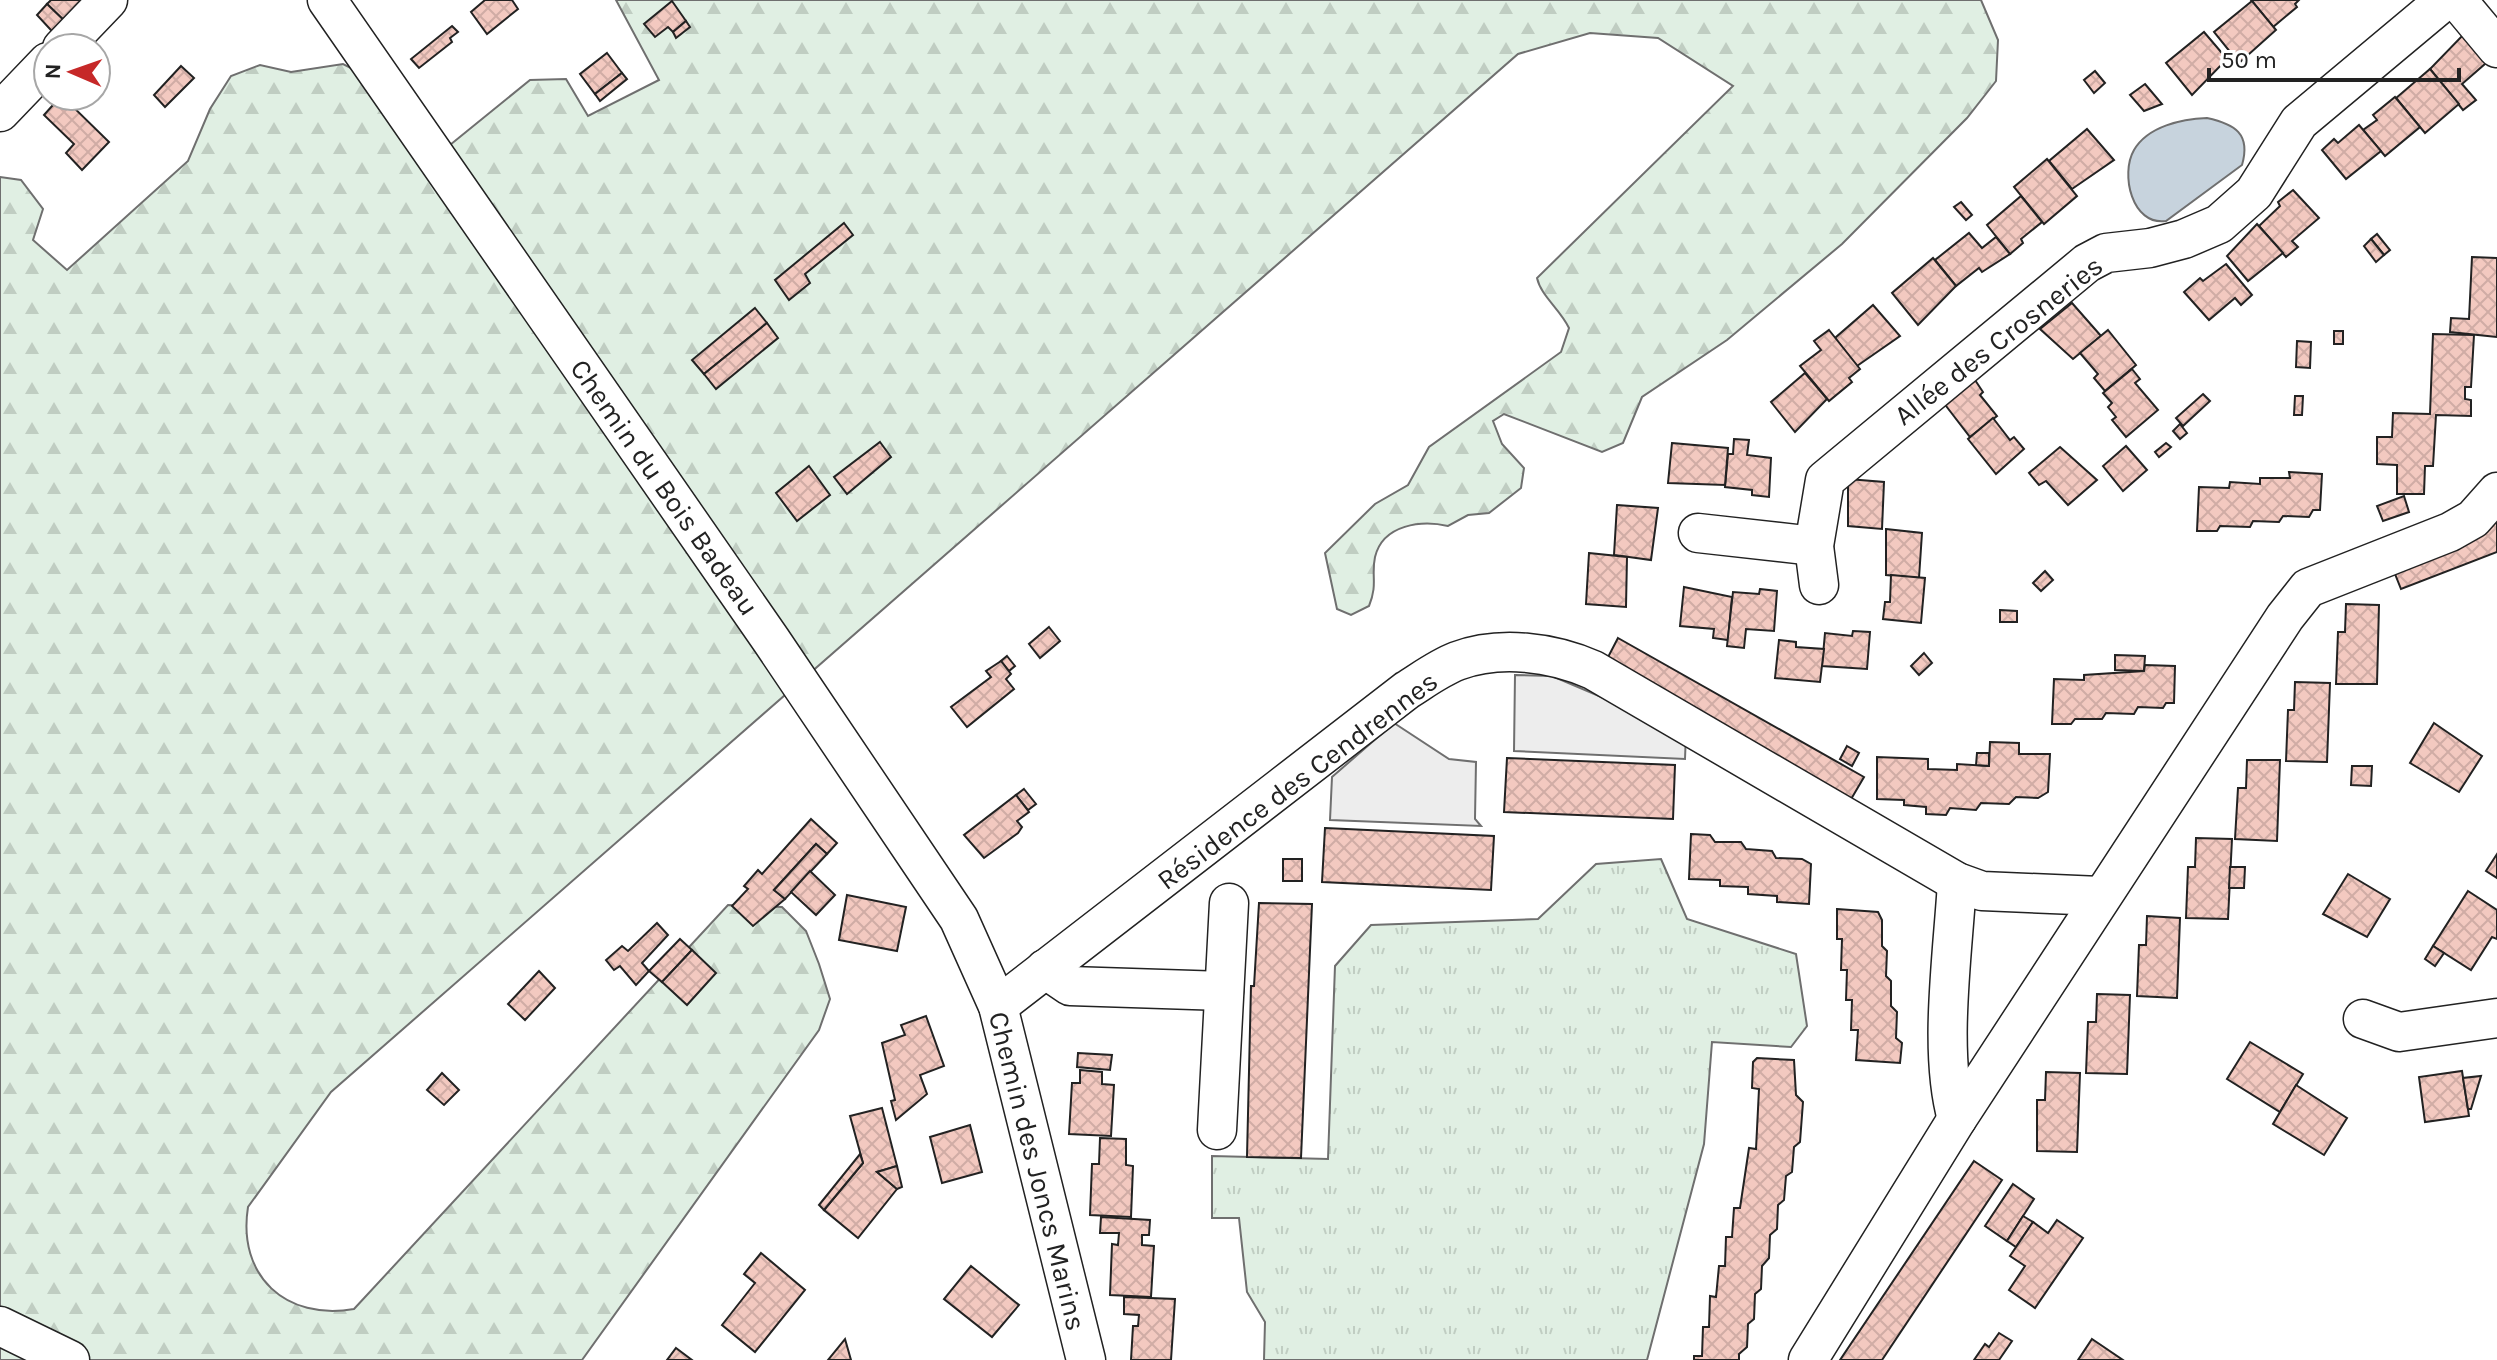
<svg xmlns="http://www.w3.org/2000/svg" width="2497" height="1360" font-family="Karla,sans-serif">
  <style>
    .grass { fill: url(#grass-tufts); stroke: #6f6f6f; stroke-width: 2 }
    .forest { fill: url(#forest-firs); stroke: #6f6f6f; stroke-width: 2 }
    .parking { fill: #ededed; stroke: #6f6f6f; stroke-width: 2 }
    .water { fill: #c7d3dd; stroke: #6f6f6f; stroke-width: 2 }
    .building { fill: url(#building-cross-hatch); stroke: #222; stroke-width: 2 }
    .lines { fill: none; stroke-linecap: round; stroke-linejoin: round }
    .minor-casing { stroke: #222; stroke-width: 41 }
    .minor { stroke: #fff; stroke-width: 38 }
    .labels { text-anchor: middle; stroke-width: 6; stroke-linejoin: round; paint-order: stroke }
    .street-label { font-size: 28px; fill: #222; stroke: #fff }
  </style>
  <defs>
    <pattern id="grass-tufts" width="24" height="20" patternUnits="userSpaceOnUse" patternTransform="scale(2)"><rect width="24" height="20" fill="#e0efe3"/><path d="M3 7l-1-3M5 7V3M7 7l1-3M15 17l-1-3M17 17v-4M19 17l1-3" fill="none" stroke="#c0cdc2"/></pattern>
    <pattern id="forest-firs" width="22" height="20" patternUnits="userSpaceOnUse" patternTransform="scale(2)"><rect width="22" height="20" fill="#e0efe3"/><path d="M5 1l3.5 6h-7zM16 11l3.5 6h-7z" fill="#c0cdc2"/></pattern>
    <pattern id="building-cross-hatch" width="8" height="8" patternUnits="userSpaceOnUse" patternTransform="scale(2)"><rect width="8" height="8" fill="#f3c9c0"/><path d="M0 0l8 8M0 8l8-8" fill="none" stroke="#d0aca5"/></pattern>
  </defs>
  <rect width="100%" height="100%" fill="#fff"/>
  <polygon class="grass" points="1661,859 1687,919 1796,954 1807,1026 1791,1047 1712,1042 1704,1144 1647,1360 1264,1360 1265,1322 1247,1292 1239,1218 1212,1218 1212,1156 1328,1159 1335,966 1371,925 1538,919 1596,864"/>
  <path class="forest" d="M616,0H1981L1998,40L1996,81L1967,118L1842,244L1727,340L1642,397L1623,443L1602,452L1504,414L1493,421L1502,444L1524,468L1521,488L1489,513L1468,515L1448,526C1422,520 1383,524 1375,557C1371,576 1378,584 1369,606L1351,615L1337,609L1325,553L1375,504L1408,485L1429,447L1561,352L1569,328C1560,309 1541,296 1537,278L1733,86L1658,38L1590,33L1518,54L331,1092L248,1207C237,1276 286,1321 354,1309L728,905L782,907L806,931L819,964L830,999L819,1030L582,1360H0V177L21,180L43,209L33,240L67,270L188,161L210,109L231,76L260,65L291,72L343,64L387,86L429,162L530,80L566,79L588,116L659,80Z"/>
  <g class="parking">
    <polygon points="1515,675 1552,676 1686,733 1685,759 1514,751"/>
    <polygon points="1394,723 1449,759 1476,762 1475,819 1481,826 1330,820 1332,777"/>
  </g>
  <path class="water" d="M2207,118C2235,124 2251,134 2242,165L2166,221C2132,226 2120,174 2134,150C2148,126 2182,119 2207,118Z"/>
  <g class="building">
    <polygon points="51,0 103,0 74,30 47,4"/>
    <polygon points="485,0 512,0 518,9 487,34 471,12"/>
    <polygon points="2251,0 2299,0 2295,4 2297,7 2273,27"/>
    <polygon points="672,1 686,21 673,32 668,27 655,37 644,24"/>
    <polygon points="2252,1 2276,30 2239,63 2214,32"/>
    <polygon points="47,4 74,30 62,42 37,15"/>
    <polygon points="686,21 690,27 676,38 673,32"/>
    <polygon points="452,26 458,32 450,38 452,42 419,68 411,59"/>
    <polygon points="2204,32 2227,59 2192,95 2166,63"/>
    <polygon points="2464,34 2486,63 2462,84 2476,100 2463,110 2430,69"/>
    <polygon points="607,53 622,73 595,94 580,74"/>
    <polygon points="181,66 194,78 165,107 154,95"/>
    <polygon points="2430,69 2459,104 2425,133 2396,98"/>
    <polygon points="2095,71 2105,83 2094,93 2084,80"/>
    <polygon points="622,73 627,79 600,101 595,94"/>
    <polygon points="2145,84 2162,104 2144,111 2130,95"/>
    <polygon points="61,96 69,96 66,100 109,142 82,170 66,153 74,144 44,115"/>
    <polygon points="2395,97 2420,127 2385,156 2363,130 2377,120 2373,115"/>
    <polygon points="2359,125 2381,151 2346,179 2322,150 2334,139 2338,143"/>
    <polygon points="2087,129 2114,160 2072,189 2049,161"/>
    <polygon points="2047,159 2077,196 2044,224 2014,187"/>
    <polygon points="2293,190 2319,218 2292,241 2298,247 2286,257 2259,226 2280,206 2278,202"/>
    <polygon points="2021,196 2042,222 2021,239 2023,243 2010,254 1987,225"/>
    <polygon points="1961,202 1972,215 1966,220 1954,207"/>
    <polygon points="844,223 853,235 805,274 810,283 789,300 775,280"/>
    <polygon points="2257,224 2283,253 2248,281 2227,256"/>
    <polygon points="1969,233 1982,248 1996,237 2010,254 1982,272 1979,268 1956,286 1935,260"/>
    <polygon points="2377,234 2390,250 2384,255 2371,239"/>
    <polygon points="2371,239 2384,255 2376,262 2364,246"/>
    <polygon points="2472,257 2497,258 2497,337 2450,332 2451,318 2469,319"/>
    <polygon points="1933,258 1956,286 1918,325 1892,293"/>
    <polygon points="2226,264 2252,295 2241,305 2235,298 2209,320 2184,292 2200,278 2203,281"/>
    <polygon points="2072,303 2101,336 2073,359 2040,329"/>
    <polygon points="1873,305 1900,336 1857,366 1835,338"/>
    <polygon points="755,308 767,323 704,374 692,360"/>
    <polygon points="767,323 778,338 716,389 704,374"/>
    <polygon points="1829,330 1860,369 1849,378 1852,382 1829,401 1800,366 1821,350 1814,341"/>
    <polygon points="2108,330 2136,365 2105,391 2094,378 2098,374 2080,353"/>
    <rect x="2334" y="331" width="9" height="13"/>
    <polygon points="2433,334 2474,335 2471,387 2465,387 2465,399 2471,400 2471,416 2436,415 2433,466 2425,466 2424,494 2397,494 2397,465 2377,464 2377,437 2392,437 2393,413 2430,414"/>
    <polygon points="2297,341 2311,342 2310,368 2296,367"/>
    <polygon points="2132,369 2140,379 2135,383 2158,410 2126,437 2112,420 2116,417 2108,407 2112,403 2103,393"/>
    <polygon points="1805,373 1827,399 1795,432 1771,402"/>
    <polygon points="1973,377 1983,392 1980,395 1997,416 1970,437 1943,402"/>
    <polygon points="2203,394 2210,401 2183,426 2176,418"/>
    <polygon points="2295,396 2303,396 2302,415 2294,415"/>
    <polygon points="1993,418 2010,440 2014,437 2024,449 1996,474 1968,439"/>
    <polygon points="2180,424 2187,433 2180,439 2173,431"/>
    <polygon points="1734,439 1749,440 1747,455 1771,458 1769,497 1752,495 1752,490 1725,487 1728,454 1733,454"/>
    <polygon points="880,442 891,457 847,494 834,477"/>
    <polygon points="1672,443 1728,448 1725,485 1668,483"/>
    <polygon points="2166,443 2171,447 2159,457 2155,452"/>
    <polygon points="2126,446 2147,470 2123,491 2103,466"/>
    <polygon points="2060,447 2097,480 2068,505 2046,481 2039,485 2029,473"/>
    <polygon points="809,466 830,495 797,521 776,493"/>
    <polygon points="2289,472 2322,474 2320,510 2313,510 2309,517 2283,516 2279,522 2253,521 2250,527 2220,526 2217,531 2197,531 2199,487 2229,488 2230,482 2260,484 2260,478 2290,478"/>
    <polygon points="1848,479 1884,482 1882,529 1848,526"/>
    <polygon points="2404,496 2409,512 2383,521 2377,506"/>
    <polygon points="1617,505 1658,508 1651,560 1614,555"/>
    <polygon points="2497,508 2497,552 2401,589 2391,564"/>
    <polygon points="1886,529 1922,533 1919,578 1886,575"/>
    <polygon points="1589,553 1627,557 1626,607 1586,604"/>
    <polygon points="2045,571 2053,580 2041,591 2033,583"/>
    <polygon points="1891,575 1925,578 1921,623 1883,619 1885,602 1890,602"/>
    <polygon points="1684,587 1732,597 1728,640 1713,638 1714,629 1680,626"/>
    <polygon points="1760,589 1777,591 1774,631 1746,629 1744,648 1727,646 1733,592 1759,594"/>
    <polygon points="2346,604 2379,605 2377,684 2336,684 2338,632 2345,632"/>
    <polygon points="2000,610 2017,611 2017,622 2000,622"/>
    <polygon points="1049,627 1060,641 1040,658 1029,644"/>
    <polygon points="1853,631 1870,632 1867,669 1822,666 1825,633 1852,636"/>
    <polygon points="1618,638 1864,777 1850,801 1607,659"/>
    <polygon points="1779,640 1796,642 1796,647 1824,649 1820,682 1775,678"/>
    <polygon points="1924,653 1932,663 1919,675 1911,666"/>
    <polygon points="2115,655 2145,656 2144,671 2115,670"/>
    <polygon points="1007,656 1015,666 1009,671 1001,661"/>
    <polygon points="1001,661 1011,674 1006,679 1014,689 967,727 951,707 991,677 986,671"/>
    <polygon points="2145,665 2175,666 2174,703 2166,703 2163,708 2138,707 2134,714 2106,713 2102,719 2075,719 2071,724 2052,724 2054,679 2084,680 2084,675 2144,671"/>
    <polygon points="2295,682 2330,683 2327,762 2286,761 2288,710 2294,710"/>
    <polygon points="2434,723 2482,756 2459,792 2410,763"/>
    <polygon points="1990,742 2019,743 2019,754 2050,754 2048,792 2038,798 2016,797 2009,804 1981,803 1976,810 1950,808 1946,815 1926,814 1926,807 1904,805 1904,800 1877,799 1877,757 1928,759 1928,769 1957,770 1957,764 1989,766"/>
    <polygon points="1847,746 1859,753 1852,766 1840,759"/>
    <polygon points="1977,753 1989,753 1989,766 1976,765"/>
    <polygon points="1507,758 1675,765 1673,819 1504,812"/>
    <polygon points="2247,760 2280,760 2277,841 2235,839 2238,788 2246,788"/>
    <polygon points="2352,766 2372,766 2371,786 2351,785"/>
    <polygon points="1024,789 1036,804 1028,810 1016,795"/>
    <polygon points="1016,795 1029,812 1017,821 1022,827 1018,833 984,858 964,835"/>
    <polygon points="811,819 837,843 827,854 816,844 774,890 785,899 753,926 732,906 748,889 744,886 758,870 762,874"/>
    <polygon points="1325,828 1494,836 1491,890 1322,882"/>
    <polygon points="1691,834 1710,835 1715,842 1741,842 1746,849 1772,851 1776,858 1802,859 1811,864 1809,904 1777,902 1777,896 1748,894 1748,887 1720,886 1720,880 1689,879"/>
    <polygon points="2196,838 2232,839 2228,919 2186,918 2188,867 2195,867"/>
    <polygon points="816,844 827,854 785,899 774,890"/>
    <polygon points="2497,854 2497,878 2486,871"/>
    <rect x="1283" y="859" width="19" height="22"/>
    <polygon points="2230,867 2245,867 2244,888 2229,888"/>
    <polygon points="810,871 835,895 816,915 791,892"/>
    <polygon points="2348,874 2390,899 2367,937 2323,914"/>
    <polygon points="2468,891 2497,910 2497,939 2492,937 2471,970 2433,946"/>
    <polygon points="847,895 906,907 897,951 839,940"/>
    <polygon points="1259,903 1312,904 1301,1158 1247,1157 1251,986 1254,986"/>
    <polygon points="1837,909 1878,912 1882,920 1882,946 1887,951 1886,976 1891,981 1891,1006 1897,1012 1896,1038 1902,1043 1900,1063 1856,1060 1858,1030 1851,1030 1852,1000 1846,1000 1847,970 1841,970 1842,939 1837,939"/>
    <polygon points="2147,916 2180,918 2177,998 2137,996 2139,945 2146,945"/>
    <polygon points="657,923 668,935 642,963 649,971 636,985 620,966 614,970 606,960 622,946 628,951"/>
    <polygon points="680,939 692,950 662,982 649,971"/>
    <polygon points="2433,946 2444,953 2435,966 2425,959"/>
    <polygon points="692,950 716,973 687,1005 662,982"/>
    <polygon points="539,971 555,988 525,1020 508,1004"/>
    <polygon points="2097,994 2130,995 2127,1074 2086,1073 2088,1022 2096,1022"/>
    <polygon points="926,1016 944,1066 920,1075 927,1094 896,1120 891,1101 895,1100 882,1043 905,1035 901,1025"/>
    <polygon points="2250,1042 2303,1074 2280,1112 2227,1079"/>
    <polygon points="1078,1053 1112,1055 1110,1070 1077,1067"/>
    <polygon points="1757,1058 1794,1060 1796,1095 1803,1102 1800,1142 1794,1147 1792,1172 1786,1176 1784,1200 1778,1205 1777,1229 1770,1235 1769,1258 1762,1266 1761,1289 1755,1294 1754,1319 1748,1324 1747,1347 1739,1354 1739,1360 1694,1360 1694,1356 1702,1356 1703,1327 1709,1327 1710,1296 1716,1297 1719,1266 1725,1266 1726,1237 1732,1237 1734,1208 1740,1208 1749,1148 1756,1149 1759,1089 1752,1088 1753,1062"/>
    <polygon points="1080,1070 1102,1072 1102,1084 1114,1085 1111,1136 1069,1134 1072,1083 1080,1083"/>
    <polygon points="2462,1071 2469,1116 2425,1122 2419,1077"/>
    <polygon points="2046,1072 2080,1073 2077,1152 2037,1151 2037,1100 2045,1100"/>
    <polygon points="442,1073 459,1090 444,1105 427,1090"/>
    <polygon points="2481,1076 2471,1109 2468,1109 2463,1078"/>
    <polygon points="2296,1085 2347,1118 2324,1155 2273,1124"/>
    <polygon points="882,1108 897,1166 877,1172 897,1189 858,1238 824,1210 863,1163 850,1116"/>
    <polygon points="970,1125 982,1172 942,1183 930,1137"/>
    <polygon points="1100,1138 1126,1139 1126,1165 1133,1166 1131,1217 1090,1215 1092,1164 1099,1164"/>
    <polygon points="860,1154 863,1163 824,1210 819,1205"/>
    <polygon points="1974,1161 2002,1180 1882,1360 1840,1360"/>
    <polygon points="897,1166 902,1187 897,1189 877,1172"/>
    <polygon points="2013,1184 2034,1199 2007,1241 1985,1226"/>
    <polygon points="2023,1216 2033,1222 2016,1247 2007,1241"/>
    <polygon points="1101,1217 1150,1220 1149,1235 1142,1235 1142,1245 1154,1246 1151,1297 1110,1295 1112,1244 1118,1245 1119,1233 1100,1233"/>
    <polygon points="2057,1220 2083,1238 2035,1308 2009,1290 2025,1266 2010,1256 2033,1222 2048,1233"/>
    <polygon points="761,1253 805,1290 755,1352 722,1325 755,1283 744,1274"/>
    <polygon points="971,1266 1019,1305 992,1337 944,1299"/>
    <polygon points="1124,1297 1175,1299 1171,1360 1131,1360 1133,1326 1138,1326 1139,1315 1124,1314"/>
    <polygon points="1999,1333 2012,1341 1999,1360 1974,1360 1985,1344 1989,1347"/>
    <polygon points="845,1339 851,1360 828,1360"/>
    <polygon points="2092,1339 2123,1360 2078,1360"/>
    <polygon points="676,1348 692,1360 667,1360"/>
  </g>
  <g class="lines">
    <defs>
      <g id="minor">
        <polyline points="327,0 771,640 959,919 998,1006 1086,1360"/>
        <polyline points="2457,0 2497,48"/>
        <polyline points="62,48 108,0"/>
        <polyline points="0,112 48,62"/>
        <polyline points="1698,533 1814,546"/>
        <polyline points="1819,585 1814,546 1825,480 2087,263 2106,253 2150,248 2184,239 2219,224 2254,193 2299,122 2445,0"/>
        <path d="M1957,882C1953,953 1938,1052 1957,1119"/>
        <polyline points="1045,969 1070,986 1224,991"/>
        <path d="M998,1006L1407,690C1423,680 1439,668 1457,661C1500,645 1552,652 1593,670L1957,882L1982,891L2100,896"/>
        <polyline points="2363,1019 2399,1032 2497,1018"/>
        <polyline points="1217,1130 1229,903"/>
        <polyline points="0,1326 70,1360"/>
        <polyline points="1808,1360 1957,1119 2285,617 2308,588 2450,532 2473,519 2497,492"/>
      </g>
    </defs>
    <use href="#minor" class="minor-casing"/>
    <use href="#minor" class="minor"/>
  </g>
  <g class="labels">
    <g class="street-label">
      <text transform="translate(1998 340) rotate(-38)" y="10">Allée des Crosneries</text>
      <text transform="translate(665 487) rotate(55)" y="10">Chemin du Bois Badeau</text>
      <text transform="translate(1297 780) rotate(-37)" y="10">Résidence des Cendrennes</text>
      <text transform="translate(1038 1171) rotate(76)" y="10">Chemin des Joncs Marins</text>
    </g>
  </g>
  <g transform="translate(72 72) rotate(272)"><circle r="38" fill="#ffffff" stroke="#a7a7a7" stroke-width="2"/>
  <path d="M0-6L14 30L0 20L-14 30Z" fill="#c62828"/>
  <text y="-12" font-size="22" font-weight="bold" text-anchor="middle" fill="#222222">N</text>
  </g>
  <path d="M2209 68v12h250v-12" fill="none" stroke="#222222" stroke-width="4"/>
  <text x="2221" y="68" font-size="24" fill="#222222" stroke="#ffffff" stroke-width="6" paint-order="stroke">50 m</text>
</svg>
